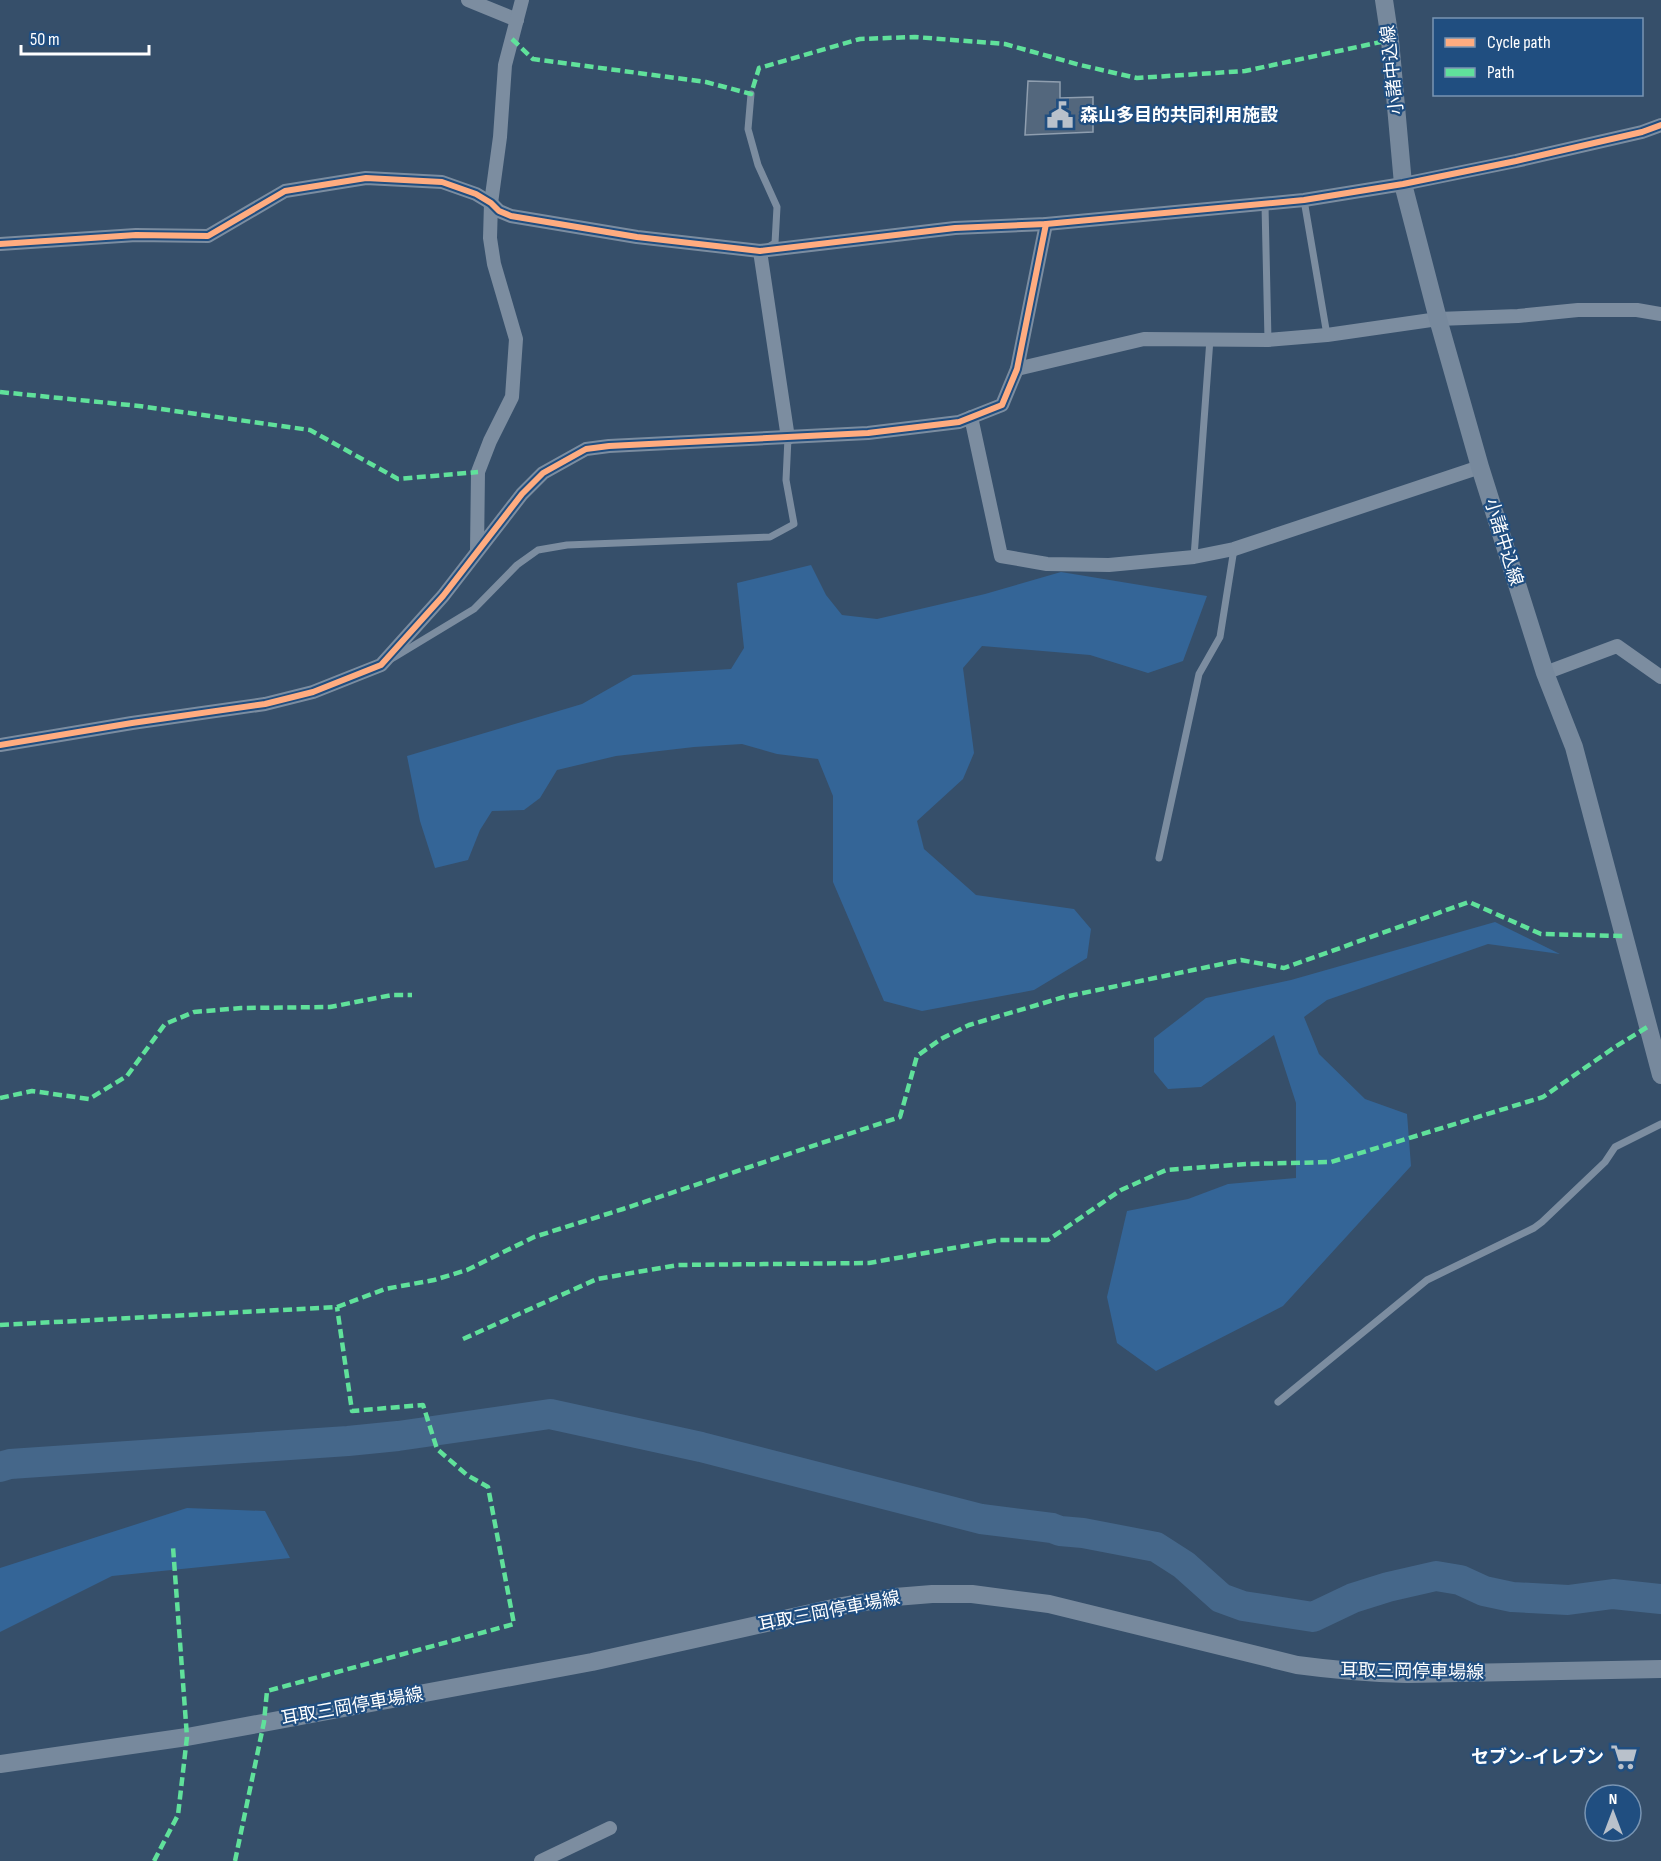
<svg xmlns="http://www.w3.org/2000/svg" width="1661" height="1861" font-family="'Sofia Sans Condensed','Noto Sans JP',sans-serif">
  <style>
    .green { fill: #346597 }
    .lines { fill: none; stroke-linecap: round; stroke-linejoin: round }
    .river { stroke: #45678a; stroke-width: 30 }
    .building { fill: #53677d; stroke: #8f9eaf; stroke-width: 1.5 }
    .service { stroke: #7c8da0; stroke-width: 7 }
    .minor { stroke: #7c8da0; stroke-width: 14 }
    .secondary { stroke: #77899d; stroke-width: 18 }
    .quiet { stroke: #60e19b; stroke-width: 4.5; stroke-dasharray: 9 4.5; stroke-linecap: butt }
    .cycleway-casing { stroke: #204e80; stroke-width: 10 }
    .cycleway { stroke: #ffac80; stroke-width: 6 }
    .labels { text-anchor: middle; stroke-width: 4.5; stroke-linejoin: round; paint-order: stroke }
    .street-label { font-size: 18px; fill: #fff; stroke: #204e80 }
    .poi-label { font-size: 18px; font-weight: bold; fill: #fff; stroke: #204e80; text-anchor: start }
  </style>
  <rect width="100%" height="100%" fill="#364f6a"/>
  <g class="green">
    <polygon points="811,565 826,595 842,615 877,619 985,594 1061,572 1207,596 1183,661 1148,673 1090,655 982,646 963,668 974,753 963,779 917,821 924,849 976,895 1074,909 1091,929 1087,958 1034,990 922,1011 884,1001 833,882 833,796 818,759 777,754 742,744 694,747 616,756 557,770 540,798 524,810 492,811 480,830 468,860 435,868 420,821 407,756 582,704 633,675 731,669 744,648 737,583"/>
    <polygon points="1495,922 1560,954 1488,944 1327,1000 1304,1017 1319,1054 1365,1099 1407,1114 1411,1166 1283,1306 1156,1371 1117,1343 1107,1297 1127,1211 1188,1199 1228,1184 1296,1178 1296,1103 1274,1035 1201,1087 1168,1089 1154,1072 1154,1038 1206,998 1291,980"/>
    <polygon points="187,1508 265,1511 290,1558 112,1576 0,1632 0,1568"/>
  </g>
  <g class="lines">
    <polyline class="river" points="0,1467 10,1464 348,1441 398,1436 550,1414 701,1447 981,1519 1052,1528 1060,1531 1083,1533 1156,1547 1184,1565 1221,1598 1243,1606 1313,1617 1353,1598 1388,1587 1436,1576 1460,1580 1484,1591 1512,1597 1568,1600 1613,1594 1661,1599"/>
  </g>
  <polygon class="building" points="1028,81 1060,82 1060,98 1093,97 1093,132 1025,135"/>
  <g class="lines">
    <g class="service">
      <polyline points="751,94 748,129 758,165 777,207 775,243 768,247"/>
      <polyline points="1304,200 1327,335"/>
      <polyline points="1265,205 1268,340"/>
      <polyline points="1194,557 1210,339"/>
      <polyline points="393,658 474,609 517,565 538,550 567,545 770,537 794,524 786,480 788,438"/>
      <polyline points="1159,858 1199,674 1220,637 1234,549"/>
      <polyline points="1278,1402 1427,1280 1534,1228 1542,1222 1605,1162 1615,1147 1661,1124"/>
    </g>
    <g class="minor">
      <polyline points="468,0 517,20"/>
      <polyline points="0,244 136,235 208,236 285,191 366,178 442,182 476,194 491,203 499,211 511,216 637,237 760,251 955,228 1046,224 1304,200 1403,184 1516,161 1642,132 1661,125"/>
      <polyline points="760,251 788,438"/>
      <polyline points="1017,369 1144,339 1268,340 1327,335 1438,319 1518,316 1578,310 1637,310 1661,314"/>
      <polyline points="971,417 1001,556 1047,564 1109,565 1194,557 1234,549 1480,467"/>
      <polyline points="477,551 478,472 490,441 512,397 516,339 494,264 490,238 491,203 500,137 505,65 522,0"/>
      <polyline points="1545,673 1617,646 1661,677"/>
      <polyline points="0,745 132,723 265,704 313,692 381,665 443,596 522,494 543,473 586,449 609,446 868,433 959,422 1002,405 1017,369 1046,224"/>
      <polyline points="541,1861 610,1828"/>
    </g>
    <g class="secondary">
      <polyline points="1384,0 1390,40 1403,184 1438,319 1480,467 1545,673 1574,747 1661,1075"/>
      <path d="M0,1764L187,1737L592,1662L842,1606L895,1597L932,1594H972L1049,1604L1297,1665C1334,1670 1370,1673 1407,1674L1661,1669"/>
    </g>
    <g class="quiet">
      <polyline points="512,39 533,59 706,82 751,94 759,68 860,39 915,37 1005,44 1080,65 1137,78 1245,71 1390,40"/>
      <polyline points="0,392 139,406 310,430 398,479 478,472"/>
      <polyline points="0,1098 32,1091 89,1099 127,1076 165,1024 194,1012 241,1008 330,1007 392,995 412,995"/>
      <polyline points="0,1325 337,1307 385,1289 434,1280 467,1270 534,1237 623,1209 900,1117 917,1056 941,1039 969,1025 1064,997 1241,960 1284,968 1469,902 1541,934 1623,936"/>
      <polyline points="463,1339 597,1279 678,1265 869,1263 998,1240 1048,1240 1121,1190 1166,1170 1247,1164 1331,1162 1543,1097 1615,1047 1649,1026"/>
      <polyline points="154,1861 178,1815 187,1737 173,1547"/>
      <polyline points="235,1861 264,1722 267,1691 514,1624 488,1487 467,1475 437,1449 423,1405 352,1411 337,1307"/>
    </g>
    <defs>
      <g id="cycleway">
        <polyline points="0,244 136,235 208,236 285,191 366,178 442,182 476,194 491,203 499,211 511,216 637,237 760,251 955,228 1046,224 1304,200 1403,184 1516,161 1642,132 1661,125"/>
        <polyline points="0,745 132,723 265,704 313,692 381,665 443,596 522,494 543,473 586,449 609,446 868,433 959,422 1002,405 1017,369 1046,224"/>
      </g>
    </defs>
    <use href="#cycleway" class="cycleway-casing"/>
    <use href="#cycleway" class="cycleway"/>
  </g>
  <defs>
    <symbol id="civic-bare" viewBox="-9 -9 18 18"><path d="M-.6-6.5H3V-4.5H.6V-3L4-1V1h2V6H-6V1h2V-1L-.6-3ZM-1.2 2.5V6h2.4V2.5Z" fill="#b9c1cb" stroke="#204e80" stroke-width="2.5" paint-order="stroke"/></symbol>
    <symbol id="supermarket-bare" viewBox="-9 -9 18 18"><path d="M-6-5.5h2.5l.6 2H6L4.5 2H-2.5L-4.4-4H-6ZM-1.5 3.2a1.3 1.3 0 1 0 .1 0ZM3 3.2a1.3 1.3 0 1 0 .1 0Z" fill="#b9c1cb" stroke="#204e80" stroke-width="2.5" paint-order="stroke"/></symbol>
  </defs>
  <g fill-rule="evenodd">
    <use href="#civic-bare" x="1041" y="96" width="38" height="38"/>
    <use href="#supermarket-bare" x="1605" y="1738" width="38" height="38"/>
  </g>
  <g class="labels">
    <g class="street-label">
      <text transform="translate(1392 70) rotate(-96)" y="6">小諸中込線</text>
      <text transform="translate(1504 542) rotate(73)" y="6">小諸中込線</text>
      <text transform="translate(829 1611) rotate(-11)" y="6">耳取三岡停車場線</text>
      <text transform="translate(1412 1671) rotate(1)" y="6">耳取三岡停車場線</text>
      <text transform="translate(352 1706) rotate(-10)" y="6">耳取三岡停車場線</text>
    </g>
    <g class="poi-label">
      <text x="1080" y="121">森山多目的共同利用施設</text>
      <text x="1604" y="1763" text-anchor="end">セブン-イレブン</text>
    </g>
  </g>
  <rect x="1433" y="18" width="210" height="78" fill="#204e80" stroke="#7995b3" stroke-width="1.5"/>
  <rect x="1445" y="38" width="30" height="9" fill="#ffac80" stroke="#7995b3" stroke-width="1.5"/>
  <text x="1487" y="48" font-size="18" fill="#ffffff">Cycle path</text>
  <rect x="1445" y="68" width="30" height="9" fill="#60e19b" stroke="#7995b3" stroke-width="1.5"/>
  <text x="1487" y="78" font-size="18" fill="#ffffff">Path</text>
  <g transform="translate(1613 1813)"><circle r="28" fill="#204e80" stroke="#7995b3" stroke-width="1.5"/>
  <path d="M0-4.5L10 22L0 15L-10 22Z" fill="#b9c1cb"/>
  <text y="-9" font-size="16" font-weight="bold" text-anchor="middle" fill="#ffffff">N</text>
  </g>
  <path d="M21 45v9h128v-9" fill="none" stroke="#ffffff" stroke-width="3"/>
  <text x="30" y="45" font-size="18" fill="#ffffff" stroke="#204e80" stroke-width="4.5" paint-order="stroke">50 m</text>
</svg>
